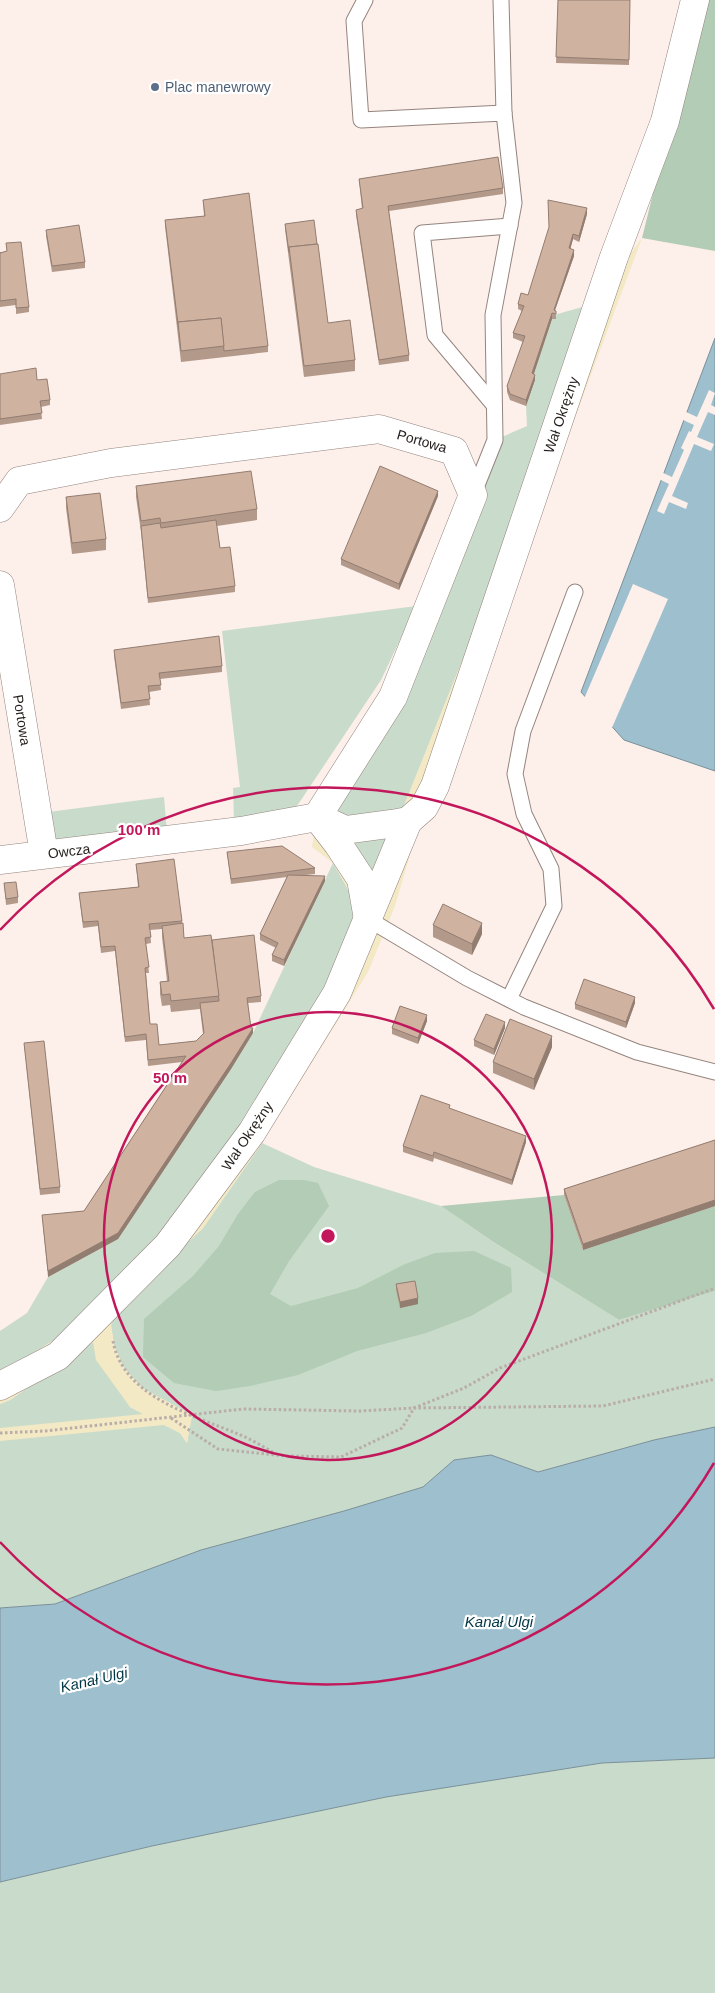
<svg xmlns="http://www.w3.org/2000/svg" width="715" height="1993" font-family="Arial,sans-serif">
  <style>
    .green { fill: #c9dbca }
    .forest { fill: #b2ccb5 }
    .sand { fill: #f3e9c4; fill-rule: evenodd }
    .water { fill: #9ec0ce; stroke: #7a9099 }
    .pier { fill: #fdefea }
    .lines { fill: none; stroke-linecap: round; stroke-linejoin: round }
    .service-casing { stroke: #94847e; stroke-width: 17 }
    .minor-casing { stroke: #94847e; stroke-width: 29 }
    .path { stroke: #b9ada9; stroke-width: 3; stroke-dasharray: 2.5 2.5; stroke-linecap: butt }
    .service { stroke: #fff; stroke-width: 15 }
    .minor { stroke: #fff; stroke-width: 28 }
    .wall { fill: #b3998a; fill-rule: evenodd }
    .shaded-wall { fill: #927d71 }
    .building { fill: #d0b2a1; stroke: #927d71 }
    .ring { fill: none; stroke: #c2185b; stroke-width: 2.5 }
    .service-dot { fill: #5c6f8a; stroke: #fff; stroke-width: 2 }
    .labels { text-anchor: middle; stroke-width: 4.5; stroke-linejoin: round; paint-order: stroke }
    .service-label { font-size: 14px; fill: #4e5e75; stroke: #fff; text-anchor: start }
    .street-label { font-size: 14px; fill: #251f1d; stroke: #fff }
    .water-label { font-size: 15px; font-style: italic; fill: #013646; stroke: #fff }
    .centre { fill: #c2185b; stroke: #fff; stroke-width: 2.5 }
    .ring-label { font-size: 15px; text-anchor: middle; font-weight: bold; fill: #c2185b; stroke: #fff; stroke-width: 4.5; stroke-linejoin: round; paint-order: stroke }
  </style>
  <rect width="100%" height="100%" fill="#fdefea"/>
  <g class="green">
    <polygon points="593,304 516,526 404,806 393,814 317,817 393,697 495,440 527,426 526,406 535,381 532,379 552,319 556,319 554,315"/>
    <polygon points="416,606 381,680 289,818 234,822 233,788 240,787 222,631"/>
    <polygon points="164,797 167,833 45,844 41,813"/>
    <polygon points="390,833 382,871 369,871 345,834"/>
    <polygon points="333,863 361,912 337,993 166,1237 62,1335 0,1374 0,1331 27,1313 48,1277 118,1239 231,1069 253,1033"/>
    <polygon points="262,1143 314,1167 441,1206 492,1241 619,1320 715,1291 715,1427 654,1440 537,1472 491,1455 454,1460 423,1487 344,1511 201,1550 55,1604 0,1608 0,1404 10,1400 93,1342 130,1407 180,1433 187,1443 192,1415 142,1388 124,1368 114,1345 111,1325 118,1308 203,1228"/>
    <polygon points="715,1758 715,1993 0,1993 0,1882 152,1846 386,1797 602,1763"/>
  </g>
  <g class="forest">
    <polygon points="701,0 715,0 715,251 642,238"/>
    <polygon points="279,1180 304,1180 318,1183 329,1206 289,1261 270,1294 291,1306 358,1288 403,1265 435,1253 474,1251 511,1268 512,1292 471,1316 426,1333 357,1351 298,1375 250,1386 216,1391 174,1383 143,1357 144,1319 193,1276 219,1246 238,1214 255,1192"/>
    <polygon points="564,1195 583,1250 715,1206 715,1291 619,1320 492,1241 441,1206"/>
  </g>
  <path class="sand" d="M642,238L539,514L424,807L395,906L368,972L262,1143L203,1228L118,1308L111,1325L114,1345L124,1368L142,1388L192,1415L187,1443L180,1433L164,1425L0,1441V1428L143,1414L130,1407L96,1360L93,1342L10,1400L0,1404V1374L62,1335L166,1237L337,993L361,912L333,863L312,847L317,817L393,814L404,806L516,526L593,304ZM345,834L393,838L377,870L369,871Z"/>
  <g class="water">
    <polygon points="715,338 715,771 624,740 581,692"/>
    <polygon points="715,1427 715,1758 602,1763 386,1797 152,1846 0,1882 0,1608 55,1604 201,1550 344,1511 423,1487 454,1460 491,1455 538,1472 654,1440"/>
  </g>
  <g class="pier">
    <polygon points="709,390 715,393 711,405 715,407 715,415 708,412 697,437 714,444 711,451 694,444 672,496 688,503 686,509 669,502 664,514 657,511 669,484 659,479 661,472 672,477 684,450 681,448 689,431 691,432 694,425 681,419 684,411 697,417"/>
    <polygon points="633,584 668,599 611,730 584,699"/>
  </g>
  <g class="lines">
    <defs>
      <g id="service">
        <polyline points="365,0 354,21 361,120 504,113 514,203 493,315 495,440 473,495"/>
        <polyline points="501,0 504,113"/>
        <polyline points="494,405 435,335 422,233 510,226"/>
        <polyline points="368,919 467,978 524,1007 637,1052 715,1072"/>
        <polyline points="509,999 554,906 551,869 524,814 515,774 523,731 575,592"/>
      </g>
      <g id="minor">
        <polyline points="0,508 19,481 111,463 379,429 454,451 473,495 393,697 317,817 338,844 361,879 368,919"/>
        <polyline points="0,585 44,854"/>
        <polyline points="0,860 241,831 317,817 345,830 397,823 408,821 424,807 435,786 614,257 665,121 695,0"/>
        <polyline points="0,1386 58,1356 168,1245 252,1132 337,993 408,821"/>
      </g>
    </defs>
    <use href="#service" class="service-casing"/>
    <use href="#minor" class="minor-casing"/>
    <g class="path">
      <path d="M113,1341C123,1397 193,1415 238,1434C251,1439 264,1447 276,1454"/>
      <polyline points="171,1418 218,1449 287,1456 341,1457 402,1428 414,1408 603,1406 715,1379"/>
      <polyline points="0,1433 45,1431 243,1409 359,1411 414,1408 464,1388 500,1368 715,1288"/>
    </g>
    <use href="#service" class="service"/>
    <use href="#minor" class="minor"/>
  </g>
  <g class="wall">
    <polygon points="558,0 630,0 629,65 556,63"/>
    <polygon points="359,179 503,188 503,194 389,211 409,355 409,361 379,365 356,215 356,210 362,209"/>
    <polygon points="203,200 268,346 268,352 181,362 165,226 165,220 204,216"/>
    <polygon points="587,214 579,242 573,239 570,249 574,256 555,310 556,317 556,319 552,319 534,374 535,380 526,406 510,400 507,392 507,386 523,342 513,338 513,333 522,311 518,309 518,304 528,295"/>
    <polygon points="285,224 328,323 355,360 355,371 304,377 285,229"/>
    <polygon points="46,230 85,262 85,268 52,272 46,236"/>
    <polygon points="6,243 29,307 29,312 16,314 16,305 0,307 0,252 0,253 7,251"/>
    <polygon points="0,374 37,380 50,400 50,405 41,407 42,419 0,425"/>
    <polygon points="136,486 257,509 257,520 217,526 220,548 235,586 235,592 148,603 141,532 136,497"/>
    <polygon points="438,496 399,590 341,565 341,559"/>
    <polygon points="66,497 106,539 106,550 72,554 66,508"/>
    <polygon points="114,650 222,666 222,672 160,679 161,690 149,692 150,705 121,709 114,656"/>
    <polygon points="227,852 315,868 315,874 306,875 325,881 284,966 272,961 272,955 276,948 260,940 260,934 287,877 231,884"/>
    <path d="M136,864L182,921L184,938L212,940L261,996V1002L248,1003L251,1028L253,1033L231,1069L118,1239L48,1277L42,1215L84,1211L182,1062L148,1066L146,1040L125,1042L115,951L101,953L98,926L83,928L79,893L138,887ZM162,929V937L167,981L160,982V994L162,1006L170,1005L171,1012L200,1009L203,1034L196,1041L159,1045L150,1024L146,973H149L146,944L151,943L150,930Z"/>
    <polygon points="4,883 18,897 18,903 6,905"/>
    <polygon points="433,925 482,934 472,955 433,937"/>
    <polygon points="635,1003 626,1028 575,1009 575,1004"/>
    <polygon points="427,1021 418,1044 392,1034 392,1028"/>
    <polygon points="505,1028 494,1055 474,1046 474,1040"/>
    <polygon points="24,1043 60,1187 60,1193 40,1195"/>
    <polygon points="552,1047 534,1090 493,1073 493,1062"/>
    <polygon points="450,1109 526,1142 512,1185 434,1158 433,1162 403,1152 403,1146"/>
    <polygon points="715,1140 715,1206 583,1250 564,1195 564,1189"/>
    <polygon points="396,1284 418,1304 400,1308 396,1290"/>
  </g>
  <g class="shaded-wall">
    <polygon points="587,208 587,214 579,242 579,236"/>
    <polygon points="573,234 573,239 569,254 569,248"/>
    <polygon points="574,250 574,256 554,313 554,310"/>
    <polygon points="552,313 552,319 532,379 532,373"/>
    <polygon points="535,375 535,380 526,406 526,400"/>
    <polygon points="438,491 438,496 399,590 399,584"/>
    <polygon points="325,876 325,881 284,966 284,960"/>
    <polygon points="482,923 482,934 472,955 472,944"/>
    <polygon points="635,997 635,1003 626,1028 626,1022"/>
    <polygon points="427,1015 427,1021 418,1044 418,1038"/>
    <polygon points="505,1022 505,1028 494,1055 494,1049"/>
    <polygon points="253,1028 253,1033 231,1069 118,1239 48,1277 48,1271"/>
    <polygon points="552,1036 552,1047 534,1090 534,1079"/>
    <polygon points="526,1136 526,1142 512,1185 512,1180"/>
    <polygon points="715,1200 715,1206 583,1250 583,1244"/>
    <polygon points="418,1298 418,1304 400,1308 400,1302"/>
  </g>
  <g class="building">
    <polygon points="558,0 630,0 629,60 556,57"/>
    <polygon points="498,157 503,188 388,206 409,355 379,360 356,210 363,208 359,179"/>
    <polygon points="249,193 268,346 224,351 221,318 178,322 178,324 165,220 205,216 203,200"/>
    <polygon points="548,200 587,208 579,236 573,234 569,248 574,250 554,310 556,311 556,314 552,313 532,373 535,375 526,400 510,394 507,386 525,336 513,333 524,306 518,304 521,293 528,295 549,227"/>
    <polygon points="314,220 317,244 289,247 289,252 285,224"/>
    <polygon points="79,225 85,262 52,266 46,230"/>
    <polygon points="21,242 29,307 16,308 16,299 0,301 0,252 0,253 7,251 6,243"/>
    <polygon points="318,244 328,323 350,320 355,360 304,366 289,247"/>
    <polygon points="221,318 224,346 181,351 178,322"/>
    <polygon points="36,368 37,380 47,379 50,400 40,401 42,413 0,419 0,374"/>
    <polygon points="380,466 438,491 399,584 341,559"/>
    <polygon points="251,471 257,509 161,523 160,518 141,521 136,486"/>
    <polygon points="100,493 106,539 72,543 66,497"/>
    <polygon points="216,520 220,548 230,547 235,586 148,598 141,526 160,523 161,528"/>
    <polygon points="219,636 222,666 159,673 161,685 148,686 150,699 121,703 114,650"/>
    <polygon points="282,846 315,868 231,879 227,852"/>
    <polygon points="174,859 182,921 149,924 151,937 145,938 149,967 145,968 150,1024 157,1024 159,1045 196,1041 204,1033 200,1003 219,1001 212,940 254,935 261,996 247,998 251,1028 253,1028 231,1063 118,1233 48,1271 42,1215 84,1211 186,1056 148,1060 146,1034 125,1037 115,946 101,947 98,921 83,922 79,893 139,887 136,864"/>
    <polygon points="288,875 325,876 284,960 272,955 278,943 260,934"/>
    <polygon points="16,882 18,897 6,899 4,883"/>
    <polygon points="443,904 482,923 472,944 433,925"/>
    <polygon points="183,923 184,938 211,935 219,996 171,1001 170,994 162,995 160,982 169,981 162,926"/>
    <polygon points="584,979 635,997 626,1022 575,1004"/>
    <polygon points="400,1006 427,1015 418,1038 392,1028"/>
    <polygon points="486,1014 505,1022 494,1049 474,1040"/>
    <polygon points="510,1019 552,1036 534,1079 493,1062"/>
    <polygon points="44,1041 60,1187 40,1189 24,1043"/>
    <polygon points="421,1095 450,1105 449,1108 526,1136 512,1180 434,1152 433,1156 403,1146"/>
    <polygon points="715,1140 715,1200 583,1244 564,1189"/>
    <polygon points="415,1281 418,1298 400,1302 396,1284"/>
  </g>
  <g class="ring">
    <circle cx="328" cy="1236" r="224"/>
    <path d="M714 1463A448 448 0 0 1 0 1542M0 930A448 448 0 0 1 714 1009"/>
  </g>
  <circle class="service-dot" cx="155" cy="87" r="5"/>
  <g class="labels">
    <g class="service-label">
      <text x="165" y="92">Plac manewrowy</text>
    </g>
    <g class="street-label">
      <text transform="translate(561 415) rotate(-71)" y="5">Wał Okrężny</text>
      <text transform="translate(422 441) rotate(16)" y="5">Portowa</text>
      <text transform="translate(22 720) rotate(81)" y="5">Portowa</text>
      <text transform="translate(69 851) rotate(-7)" y="5">Owcza</text>
      <text transform="translate(247 1136) rotate(-56)" y="5">Wał Okrężny</text>
    </g>
    <g class="water-label">
      <text x="499" y="1627">Kanał Ulgi</text>
      <text transform="translate(94 1680) rotate(-13)" y="5">Kanał Ulgi</text>
    </g>
  </g>
  <circle cx="328" cy="1236" r="8" class="centre"/>
  <g class="ring-label">
    <text x="139" y="835">100 m</text>
    <text x="170" y="1083">50 m</text>
  </g>
</svg>
